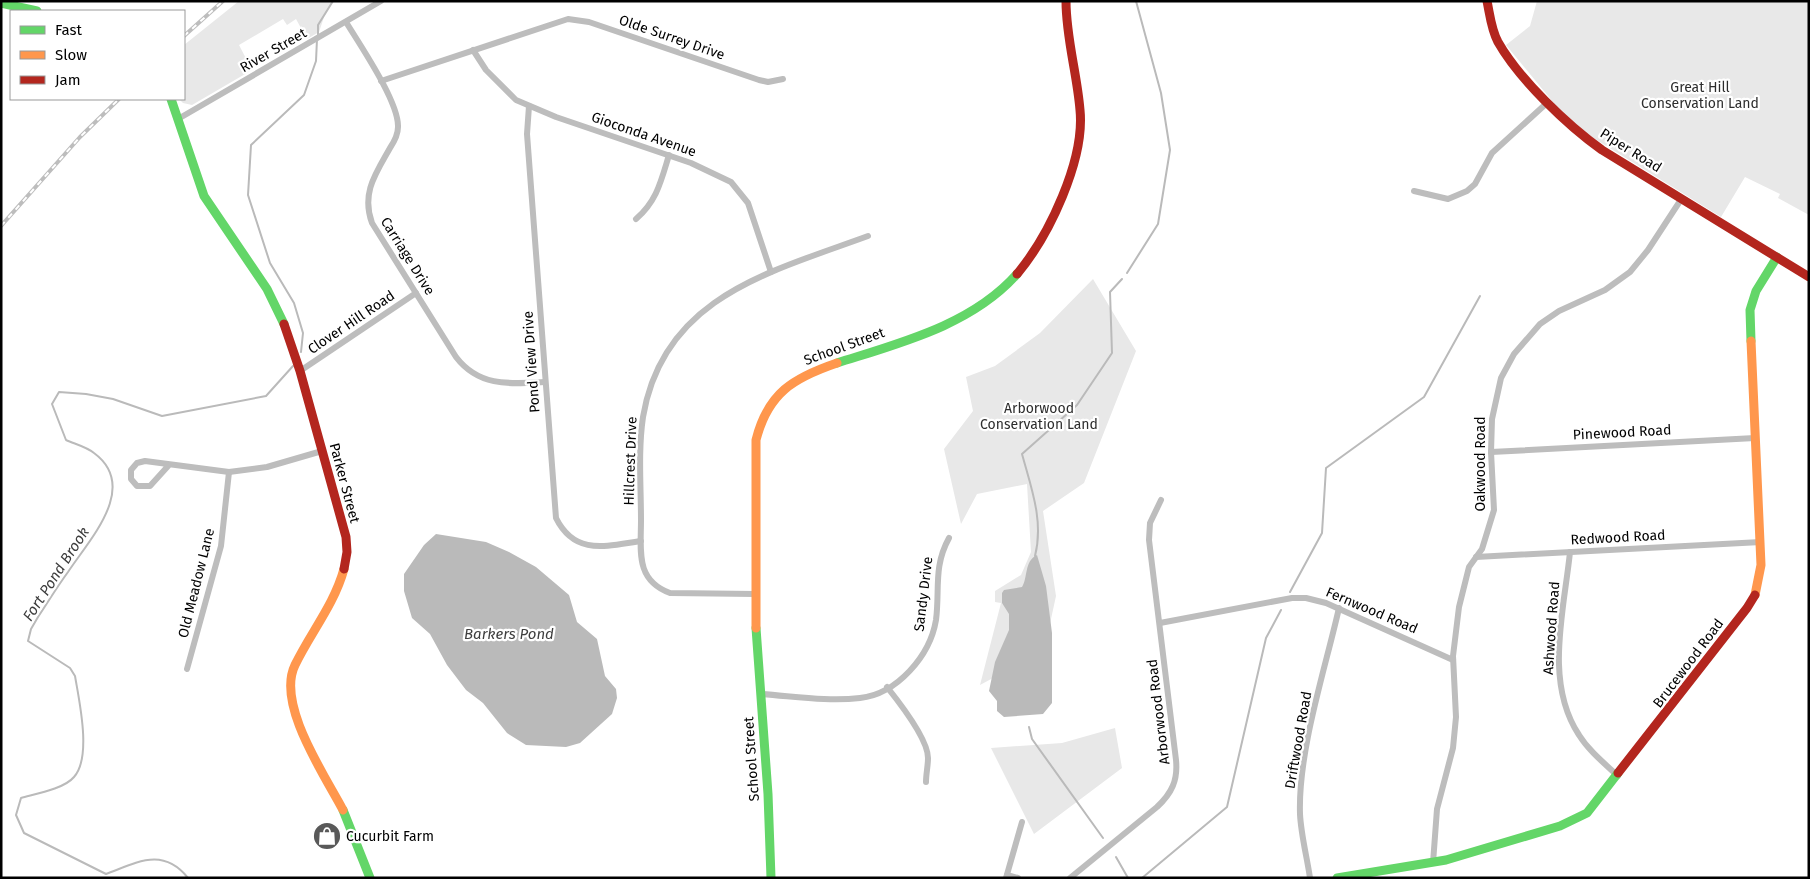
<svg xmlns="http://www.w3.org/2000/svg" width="1810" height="879" font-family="'Fira Sans',sans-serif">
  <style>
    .green { fill: #e8e8e8 }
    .water { fill: #bababa }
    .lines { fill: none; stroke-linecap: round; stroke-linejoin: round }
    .stream { stroke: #bababa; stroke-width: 2 }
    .street { stroke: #bdbdbd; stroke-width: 6 }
    .fast { stroke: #63d668; stroke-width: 9 }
    .slow { stroke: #ff974d; stroke-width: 9 }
    .jam { stroke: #b3261e; stroke-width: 9 }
    .rail-casing { stroke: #bdbdbd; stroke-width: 4 }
    .rail { stroke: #fff; stroke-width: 2; stroke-dasharray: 5.5; stroke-linecap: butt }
    .labels { text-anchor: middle; stroke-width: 4.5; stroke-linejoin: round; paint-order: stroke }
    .street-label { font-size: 14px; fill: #000; stroke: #fff }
    .park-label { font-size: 14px; fill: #2d2d2d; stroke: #fff }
    .poi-label { font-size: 14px; fill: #000; stroke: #fff; text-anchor: start }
    .water-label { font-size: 15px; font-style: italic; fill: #3e3e3e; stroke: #fff }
  </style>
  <rect width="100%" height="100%" fill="#fff"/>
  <g class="green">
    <polygon points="239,1 333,1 324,17 319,32 307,39 296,19 287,25 283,19 239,45 252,70 192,105 183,103 179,99 184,99 184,45"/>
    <polygon points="1537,1 1809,1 1809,215 1778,198 1780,194 1745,177 1721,217 1587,134 1562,113 1506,45 1530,26"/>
    <polygon points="1093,279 1136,351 1084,483 1043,511 1056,596 1036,688 993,678 980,685 1001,603 995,602 995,591 1021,575 1031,552 1027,484 977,494 961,524 944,449 973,411 966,377 995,366 1040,333"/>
    <polygon points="1115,728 1122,768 1034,834 991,748 1062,743"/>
  </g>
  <g class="water">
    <polygon points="436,534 486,542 509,552 536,567 569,595 577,622 597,639 605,676 616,689 617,698 612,714 580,743 566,747 526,745 507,733 483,703 466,690 447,665 430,634 412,618 404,591 404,574 424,545"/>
    <path d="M1037,555L1046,586L1052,633V703L1043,714L1004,717L997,711V701L989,691L995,662L1009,630V614L1002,603V593L1004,590L1022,587C1028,578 1024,561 1037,555Z"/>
  </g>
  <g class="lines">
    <g class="stream">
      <polyline points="318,35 318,25 333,1"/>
      <polyline points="1127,273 1158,224 1170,150 1161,93 1136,1"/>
      <polyline points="301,352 303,333 294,303 270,263 248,195 251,145 304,95 316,61 317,39"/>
      <path d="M1035,556C1044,521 1031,487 1022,454L1077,405L1112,353L1110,292L1122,279"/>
      <polyline points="1290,592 1322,533 1326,468 1424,397 1480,296"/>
      <polyline points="1029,727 1032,739 1103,838"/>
      <polyline points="1116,857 1128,878"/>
      <path d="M188,878C163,847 138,862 106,874L24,833L16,815L21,798C35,794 64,789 74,777C92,757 79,700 75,676L70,668L28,641L31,629L38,617C48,602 57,587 68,572C89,540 140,487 94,453C87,447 75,444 66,440L52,404L59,392L86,394L113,399L162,416L266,396L293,366"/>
      <polyline points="1142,878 1227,807 1266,638 1281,610"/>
    </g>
    <g class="street">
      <path d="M346,22C360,45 399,102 398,127C398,135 394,142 390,148C376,173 361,193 372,223L456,357C479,387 509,384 545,382"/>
      <polyline points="473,50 486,70 516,100 556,117 691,163 731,182 748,203 771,272"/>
      <polyline points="381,81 568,19 589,22 759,80 768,82 783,79"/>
      <path d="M529,106L527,134L556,518C575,556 606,546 641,541"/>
      <polyline points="178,119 381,1"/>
      <polyline points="1414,191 1448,199 1467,191 1475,184 1492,153 1548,102"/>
      <path d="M636,219C657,201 661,181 669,155"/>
      <polyline points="300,371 416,293"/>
      <polyline points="1491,452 1755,438"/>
      <polyline points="169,465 150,486 137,486 131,479 131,470 137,463 145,461 229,472 267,467 322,451"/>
      <path d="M1570,552C1564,611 1544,682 1579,735C1589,751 1604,763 1618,776"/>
      <polyline points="1476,557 1761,542"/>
      <path d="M755,594L670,593C635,580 641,551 641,520C641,486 638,451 643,417C663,297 770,272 868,236"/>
      <polyline points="1160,623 1292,598 1306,598 1326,603 1453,660"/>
      <polyline points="187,669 221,546 229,472"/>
      <path d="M887,687C899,702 928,739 928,758C928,766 926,774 926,782"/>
      <path d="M760,694C792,696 828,702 860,698C897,694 930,656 936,620C940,590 933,567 949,538"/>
      <polyline points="1433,863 1437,809 1453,748 1456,717 1453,656 1459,607 1469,567 1482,549 1494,510 1491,452 1492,419 1501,378 1514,354 1540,324 1559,311 1605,290 1630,272 1648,250 1682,198"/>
      <polyline points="1007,875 1018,878"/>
      <polyline points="1006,878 1022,822"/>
      <path d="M1070,878L1157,807C1172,793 1178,780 1176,760L1149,540L1150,523L1161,500"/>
      <path d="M1310,878C1307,857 1301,835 1300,814C1298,751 1325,670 1339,608"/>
    </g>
    <g class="fast">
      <polyline points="1,3 37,11"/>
      <polyline points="171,99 204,196 267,289 284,324"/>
      <polyline points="1751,341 1750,310 1756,291 1777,257"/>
      <path d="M837,363C900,343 972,325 1017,274"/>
      <polyline points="756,628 768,794 771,878"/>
      <polyline points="343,810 370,878"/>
      <polyline points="1337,878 1446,860 1560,826 1587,813 1618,773"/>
    </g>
    <g class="slow">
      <polyline points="1751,341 1761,565 1755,595"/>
      <path d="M756,628V440C768,393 793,378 837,363"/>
      <path d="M343,810C324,774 276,704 295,665C311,632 334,605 344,569"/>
    </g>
    <g class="jam">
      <path d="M1487,1C1490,15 1491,29 1498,42C1519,79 1567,125 1602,150L1809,277"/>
      <path d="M1017,274C1049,236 1085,160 1080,110C1077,73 1066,38 1066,1"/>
      <polyline points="284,324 300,371 346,537 347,552 344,569"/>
      <polyline points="1618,773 1747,608 1755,595"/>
    </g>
    <defs>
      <g id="rail">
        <polyline points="184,36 223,1"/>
        <polyline points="1,226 80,137 119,99"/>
      </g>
    </defs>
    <use href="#rail" class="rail-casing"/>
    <use href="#rail" class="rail"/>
  </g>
  <defs>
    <symbol id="shop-disc" viewBox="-11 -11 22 22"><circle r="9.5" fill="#595959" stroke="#fff"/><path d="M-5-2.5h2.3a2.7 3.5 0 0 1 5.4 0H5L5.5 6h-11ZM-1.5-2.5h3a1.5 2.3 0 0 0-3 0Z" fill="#fff"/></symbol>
  </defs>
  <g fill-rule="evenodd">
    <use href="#shop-disc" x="311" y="820" width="32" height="32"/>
  </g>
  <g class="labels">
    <g class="street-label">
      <text transform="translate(672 37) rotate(19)" y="5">Olde Surrey Drive</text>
      <text transform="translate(273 50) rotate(-30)" y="5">River Street</text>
      <text transform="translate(644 134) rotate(19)" y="5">Gioconda Avenue</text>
      <text transform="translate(1631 150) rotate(32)" y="5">Piper Road</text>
      <text transform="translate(408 256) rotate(58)" y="5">Carriage Drive</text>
      <text transform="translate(351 322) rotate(-34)" y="5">Clover Hill Road</text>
      <text transform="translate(844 346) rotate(-20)" y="5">School Street</text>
      <text transform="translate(531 362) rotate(-94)" y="5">Pond View Drive</text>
      <text transform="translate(1622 432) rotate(-3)" y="5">Pinewood Road</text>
      <text transform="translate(630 461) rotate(-88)" y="5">Hillcrest Drive</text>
      <text transform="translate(1480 464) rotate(-90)" y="5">Oakwood Road</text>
      <text transform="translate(345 483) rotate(75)" y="5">Parker Street</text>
      <text transform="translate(1618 537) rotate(-3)" y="5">Redwood Road</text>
      <text transform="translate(196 583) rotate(-76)" y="5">Old Meadow Lane</text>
      <text transform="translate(923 594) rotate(-83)" y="5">Sandy Drive</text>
      <text transform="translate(1372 610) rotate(23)" y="5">Fernwood Road</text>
      <text transform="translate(1551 628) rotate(-86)" y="5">Ashwood Road</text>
      <text transform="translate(1688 663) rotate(-53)" y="5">Brucewood Road</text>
      <text transform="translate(1158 712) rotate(-97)" y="5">Arborwood Road</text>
      <text transform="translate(1298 740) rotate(-80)" y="5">Driftwood Road</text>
      <text transform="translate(751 759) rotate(-94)" y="5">School Street</text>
    </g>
    <g class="park-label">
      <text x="1700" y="92">Great Hill<tspan x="1700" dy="16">Conservation Land</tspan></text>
      <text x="1039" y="413">Arborwood<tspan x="1039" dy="16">Conservation Land</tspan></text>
    </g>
    <g class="poi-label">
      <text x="346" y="841">Cucurbit Farm</text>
    </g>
    <g class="water-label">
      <text transform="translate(56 574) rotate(-57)" y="5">Fort Pond Brook</text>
      <text x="509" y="639">Barkers Pond</text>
    </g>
  </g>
  <rect width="1810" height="879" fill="none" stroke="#000000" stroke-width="5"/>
  <rect x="10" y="10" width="175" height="90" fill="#ffffff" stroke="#999999"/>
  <rect x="20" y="26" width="25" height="8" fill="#63d668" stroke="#999999"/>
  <text x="55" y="35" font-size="15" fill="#000000">Fast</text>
  <rect x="20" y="51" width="25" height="8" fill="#ff974d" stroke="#999999"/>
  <text x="55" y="60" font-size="15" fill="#000000">Slow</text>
  <rect x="20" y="76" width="25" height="8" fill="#b3261e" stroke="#999999"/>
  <text x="55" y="85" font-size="15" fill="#000000">Jam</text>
</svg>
